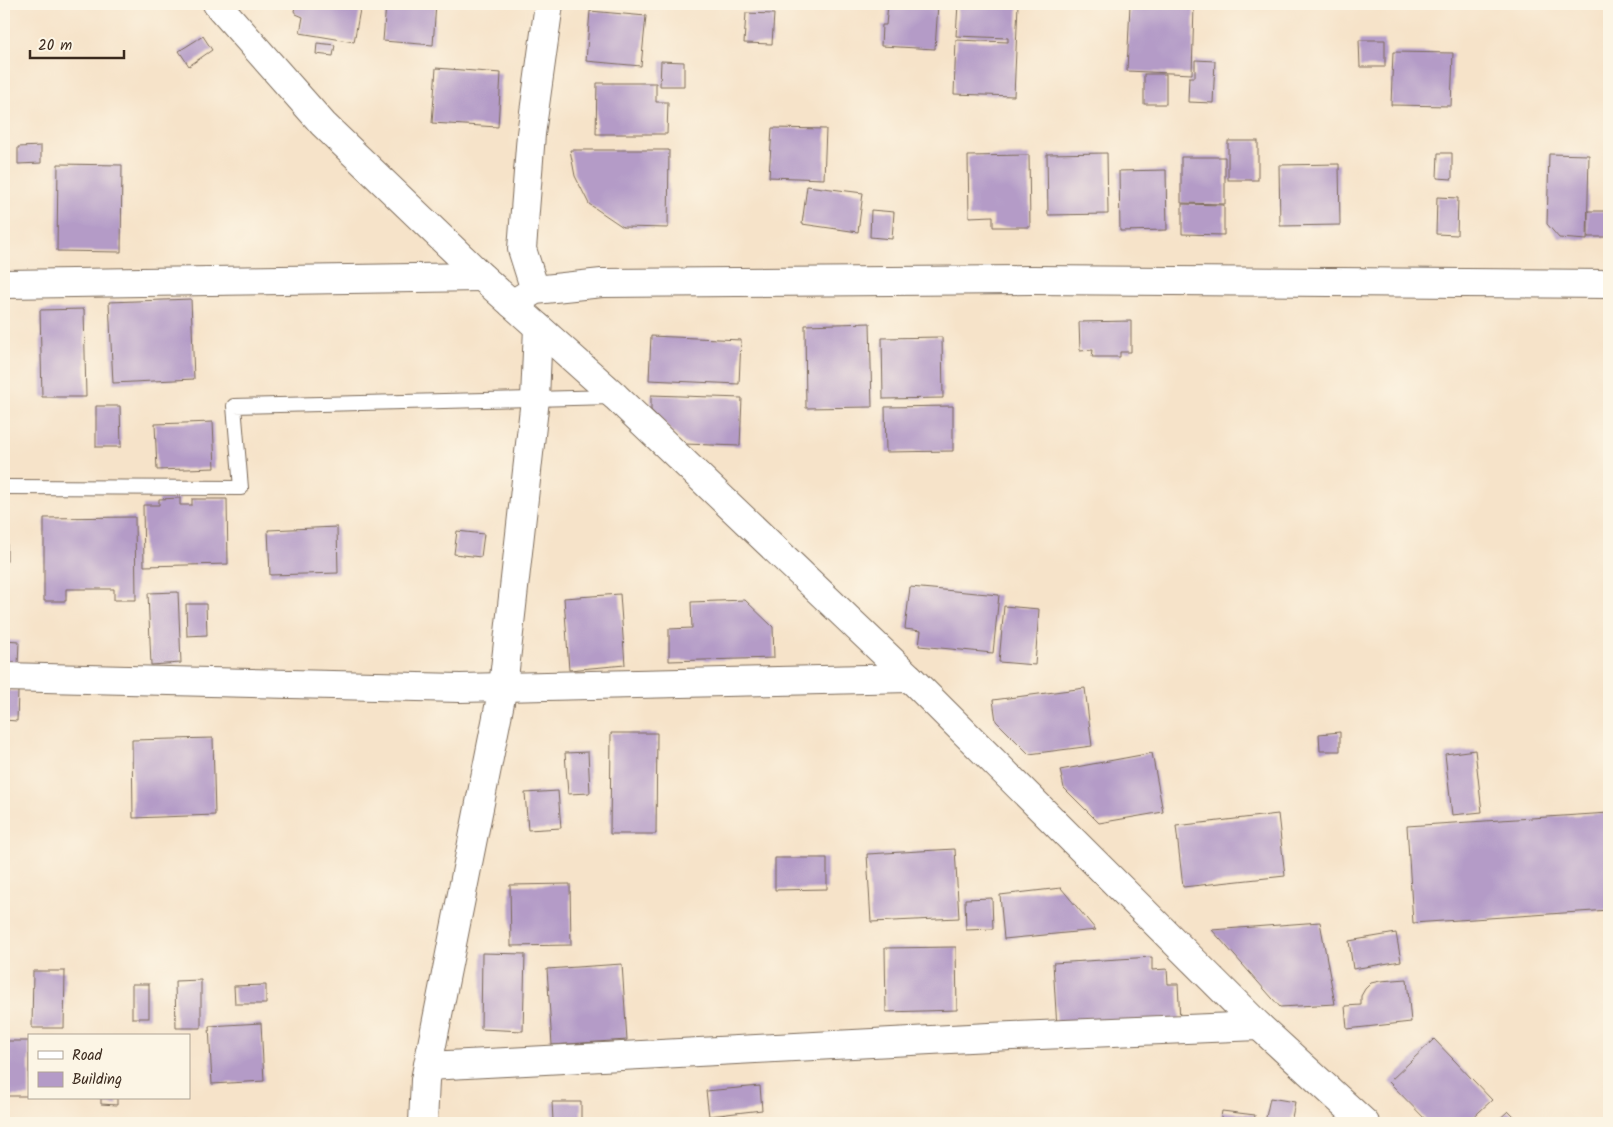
<svg xmlns="http://www.w3.org/2000/svg" width="1613" height="1127" font-family="Kalam,sans-serif">
  <style>
    .building { fill: #b49bc7 }
    .lines { fill: none; stroke-linecap: round; stroke-linejoin: round }
    .lane-casing { stroke: #7c6b5a; stroke-width: 16 }
    .street-casing { stroke: #7c6b5a; stroke-width: 30 }
    .lane { stroke: #fff; stroke-width: 14 }
    .street { stroke: #fff; stroke-width: 28 }
  </style>
  <rect width="100%" height="100%" fill="#fcf5e5"/>
  <filter id="ink" filterUnits="userSpaceOnUse"><feTurbulence type="fractalNoise" baseFrequency=".02" numOctaves="2"/><feDisplacementMap in="SourceGraphic" scale="10" xChannelSelector="R" yChannelSelector="G"/><feConvolveMatrix kernelMatrix="1 2 1 2 8 2 1 2 1" color-interpolation-filters="sRGB"/></filter>
  <filter id="wash" filterUnits="userSpaceOnUse"><feTurbulence type="fractalNoise" baseFrequency=".0096" numOctaves="4" result="noise"/><feDisplacementMap in="SourceGraphic" scale="20" xChannelSelector="R" yChannelSelector="G"/><feGaussianBlur stdDeviation="1.12" result="paint"/><feColorMatrix in="noise" values="0 0 0 0 0 0 0 0 0 0 0 0 0 0 0 0 0 1.4 0 .05"/><feComposite in="paint" operator="in"/></filter>
  <g filter="url(#wash)">
    <rect width="100%" height="100%" fill="#f6e3c9"/>
    <g id="blocks">
      <g class="building">
        <polygon points="296,4 361,4 354,42 300,33 303,17 296,14 294,11"/>
        <polygon points="386,4 436,4 433,45 383,41"/>
        <polygon points="888,4 938,4 935,49 881,46 882,25 886,25"/>
        <polygon points="958,4 1018,4 1014,96 954,94 956,40 1008,42 1008,38 956,36"/>
        <polygon points="1130,4 1194,6 1192,74 1127,71"/>
        <polygon points="590,11 646,16 641,66 586,61"/>
        <polygon points="746,13 774,14 772,44 744,43"/>
        <polygon points="203,36 212,50 189,66 179,51"/>
        <polygon points="1359,40 1385,40 1385,67 1360,67"/>
        <polygon points="317,43 335,45 333,56 316,54"/>
        <polygon points="1393,52 1453,53 1451,106 1391,105"/>
        <polygon points="1195,60 1215,61 1213,103 1188,102 1189,77 1195,77"/>
        <polygon points="661,61 684,62 684,86 660,86"/>
        <polygon points="436,68 501,73 498,127 432,123"/>
        <rect x="1144" y="74" width="22" height="30"/>
        <polygon points="597,83 656,83 656,102 668,102 667,134 596,134"/>
        <polygon points="772,128 826,129 824,179 769,177"/>
        <rect x="1228" y="141" width="30" height="39"/>
        <polygon points="41,146 41,163 18,164 18,147"/>
        <polygon points="570,150 669,150 668,228 623,227 589,204 575,176"/>
        <polygon points="1107,153 1108,214 1048,215 1047,154"/>
        <polygon points="1438,153 1452,153 1452,179 1437,178"/>
        <polygon points="1549,154 1589,155 1587,240 1559,238 1547,224"/>
        <polygon points="1029,155 1030,227 993,227 993,216 969,217 968,156"/>
        <polygon points="1181,157 1225,157 1225,204 1181,203"/>
        <polygon points="58,164 122,165 121,252 57,251"/>
        <polygon points="1339,164 1340,225 1280,226 1279,165"/>
        <polygon points="1166,170 1167,230 1120,231 1119,171"/>
        <polygon points="807,186 863,193 858,232 802,224"/>
        <polygon points="1437,197 1458,198 1457,235 1436,234"/>
        <polygon points="1182,204 1224,205 1224,235 1182,234"/>
        <polygon points="871,210 894,212 892,239 870,237"/>
        <rect x="1588" y="211" width="21" height="26"/>
        <polygon points="191,299 194,379 113,383 109,302"/>
        <polygon points="84,309 86,397 42,397 40,310"/>
        <polygon points="1131,321 1131,352 1120,352 1120,357 1092,357 1093,350 1080,351 1079,322"/>
        <polygon points="870,323 872,407 806,408 805,325"/>
        <polygon points="651,336 741,340 739,384 649,380"/>
        <polygon points="942,337 943,398 883,399 882,338"/>
        <polygon points="651,395 742,398 740,446 685,444 651,410"/>
        <polygon points="96,406 120,406 121,447 96,447"/>
        <polygon points="953,406 953,451 886,452 885,407"/>
        <polygon points="213,422 215,468 157,470 155,424"/>
        <polygon points="180,498 180,505 192,505 192,499 227,499 228,564 144,566 143,505 159,505 159,499"/>
        <polygon points="135,517 136,600 114,600 114,589 66,589 66,601 44,601 44,518"/>
        <polygon points="337,527 338,573 270,575 268,530"/>
        <rect x="4" y="528" width="3" height="33"/>
        <polygon points="457,531 484,534 481,557 454,554"/>
        <polygon points="910,587 999,595 993,653 919,646 921,631 905,629"/>
        <polygon points="178,592 181,663 151,665 148,593"/>
        <polygon points="620,594 625,665 569,670 564,598"/>
        <polygon points="745,600 773,627 774,658 669,661 669,629 692,628 691,602"/>
        <polygon points="186,604 206,604 207,635 187,636"/>
        <polygon points="1004,606 1039,609 1035,665 999,662"/>
        <polygon points="4,640 19,641 18,665 4,665"/>
        <polygon points="1085,688 1092,746 1029,754 996,721 993,700"/>
        <polygon points="4,691 18,691 17,721 4,720"/>
        <polygon points="1340,732 1340,751 1320,751 1319,734"/>
        <polygon points="611,733 657,733 656,834 610,834"/>
        <polygon points="213,738 215,815 133,818 132,740"/>
        <polygon points="1475,750 1482,812 1452,815 1445,754"/>
        <polygon points="588,752 590,793 568,794 565,753"/>
        <polygon points="1152,753 1163,812 1099,823 1064,788 1060,770"/>
        <polygon points="558,791 561,828 528,830 525,793"/>
        <polygon points="1609,813 1609,910 1413,923 1407,826"/>
        <polygon points="1278,814 1285,876 1183,887 1176,826"/>
        <polygon points="955,849 959,918 871,922 867,854"/>
        <polygon points="775,858 827,858 827,889 775,890"/>
        <polygon points="570,884 571,945 511,946 510,885"/>
        <polygon points="1061,888 1096,930 1004,939 1000,895"/>
        <polygon points="992,898 993,929 966,930 965,899"/>
        <polygon points="1320,922 1335,1004 1280,1007 1212,930"/>
        <polygon points="1396,933 1401,961 1353,969 1349,941"/>
        <polygon points="956,947 957,1010 886,1012 885,948"/>
        <polygon points="482,953 525,954 523,1031 481,1029"/>
        <polygon points="1152,957 1152,970 1167,969 1168,984 1178,984 1180,1020 1057,1028 1053,963"/>
        <polygon points="622,964 627,1040 552,1045 547,969"/>
        <polygon points="33,971 65,971 64,1028 32,1028"/>
        <polygon points="1407,979 1411,1022 1347,1029 1345,1006 1361,1005 1361,996 1365,989 1371,983 1380,981"/>
        <polygon points="201,980 201,1028 176,1028 175,981"/>
        <rect x="132" y="984" width="17" height="34"/>
        <polygon points="266,985 266,1004 235,1004 234,986"/>
        <polygon points="261,1023 264,1081 212,1084 209,1026"/>
        <polygon points="1434,1039 1492,1100 1467,1123 1429,1123 1389,1082"/>
        <polygon points="6,1041 29,1041 29,1096 7,1096"/>
        <polygon points="760,1086 762,1110 709,1116 706,1091"/>
        <polygon points="101,1098 117,1098 117,1105 101,1104"/>
        <polygon points="1270,1098 1295,1102 1291,1123 1265,1122"/>
        <polygon points="552,1102 581,1102 581,1120 553,1121"/>
        <polygon points="1222,1111 1255,1115 1254,1123 1220,1123"/>
        <polygon points="1508,1111 1520,1123 1495,1123"/>
        <polygon points="252,1119 252,1123 202,1123 201,1122"/>
      </g>
    </g>
  </g>
  <g filter="url(#ink)">
    <use href="#blocks" fill-opacity="0" stroke="#7c6b5a" stroke-width="1"/>
    <g class="lines">
      <defs>
        <polyline id="lane" points="4,487 241,488 234,406 613,397"/>
        <g id="street">
          <polyline points="217,4 323,124 482,277 616,397 910,678 1259,1026 1365,1123"/>
          <polyline points="4,284 482,277"/>
          <polyline points="535,290 522,249 531,134 549,4"/>
          <polyline points="512,304 535,290 602,283 1031,280 1609,284"/>
          <polyline points="4,677 460,688 910,678"/>
          <polyline points="428,1066 989,1037 1259,1026"/>
          <polyline points="423,1123 425,1080 503,687 535,399 538,327"/>
        </g>
      </defs>
      <use href="#lane" class="lane-casing"/>
      <use href="#street" class="street-casing"/>
      <use href="#lane" class="lane"/>
      <use href="#street" class="street"/>
    </g>
  </g>
  <rect width="1613" height="1127" fill="none" stroke="#fcf5e5" stroke-width="20"/>
  <rect x="28" y="1034" width="162" height="65" fill="#fcf5e5" stroke="#afa495"/>
  <rect x="38" y="1051" width="25" height="8" fill="#ffffff" stroke="#afa495"/>
  <text x="72" y="1060" font-size="15" fill="#3b2a1e">Road</text>
  <rect x="38" y="1072" width="25" height="15" fill="#b49bc7" stroke="#afa495"/>
  <text x="72" y="1084" font-size="15" fill="#3b2a1e">Building</text>
  <path d="M30 50v8h94v-8" fill="none" stroke="#3b2a1e" stroke-width="2.5"/>
  <text x="38" y="50" font-size="15" fill="#3b2a1e" stroke="#fcf5e5" stroke-width="4" paint-order="stroke">20 m</text>
</svg>
